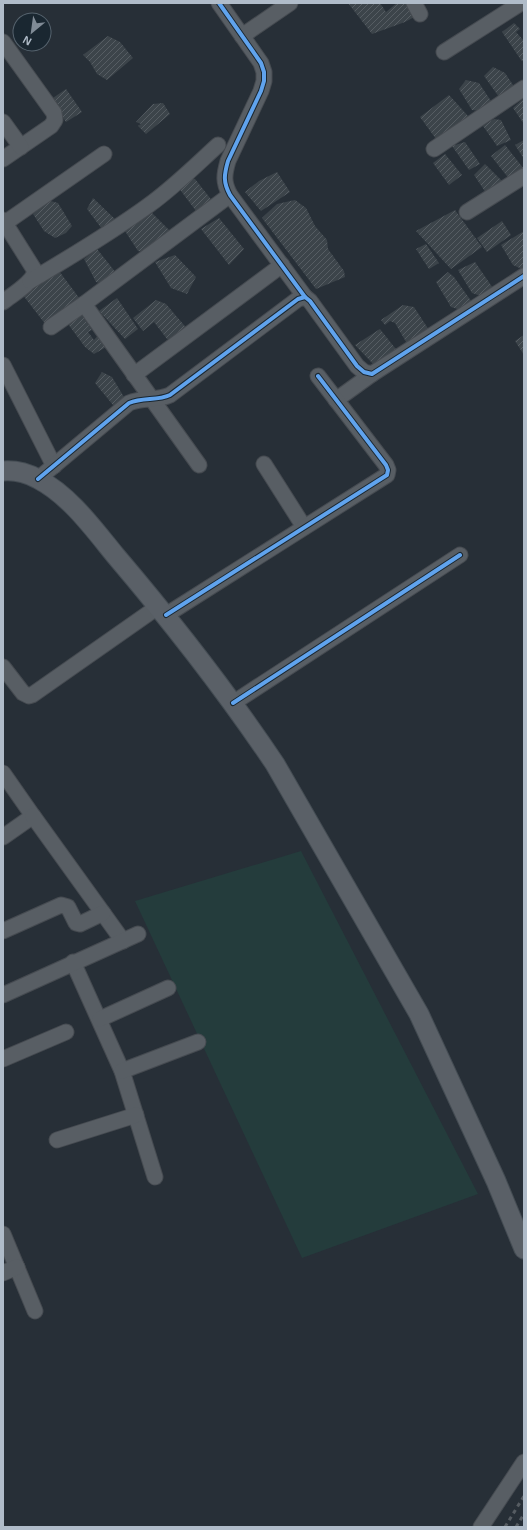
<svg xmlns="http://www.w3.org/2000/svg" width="527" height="1530" font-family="Helvetica,sans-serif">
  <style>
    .park { fill: #243c3c }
    .building { fill: url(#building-hatch) }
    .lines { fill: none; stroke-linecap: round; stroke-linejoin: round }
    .minor-casing { stroke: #464b51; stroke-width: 17 }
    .major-casing { stroke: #444c53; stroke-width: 21 }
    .minor { stroke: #585e64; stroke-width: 15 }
    .major { stroke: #5a6067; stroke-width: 19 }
    .rail { stroke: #565c62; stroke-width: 3; stroke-dasharray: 4 4; stroke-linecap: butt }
    .cycleway-casing { stroke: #1a2731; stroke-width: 6 }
    .cycleway { stroke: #60a3ed; stroke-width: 4 }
  </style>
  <defs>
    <pattern id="building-hatch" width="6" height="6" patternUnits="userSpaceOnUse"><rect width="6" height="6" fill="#3c444a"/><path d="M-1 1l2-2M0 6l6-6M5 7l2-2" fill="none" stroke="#565d63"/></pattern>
  </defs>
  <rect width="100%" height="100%" fill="#272f37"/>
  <polygon class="park" points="301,851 478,1194 302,1258 135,901"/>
  <g class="building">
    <polygon points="348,3 380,3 386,12 397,3 406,3 420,14 405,22 372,34"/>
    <polygon points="514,23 520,29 516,32 524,41 524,62 521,60 502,32"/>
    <polygon points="108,36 120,42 133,58 107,80 97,74 90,62 83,55"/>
    <polygon points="493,67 505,73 515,88 499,97 484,76"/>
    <polygon points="466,80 479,83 493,104 481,111 472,110 459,89"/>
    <polygon points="66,89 82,112 66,122 50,100"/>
    <polygon points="449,95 469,117 436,139 420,117"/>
    <polygon points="523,99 524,99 524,124 513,108"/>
    <polygon points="163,103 170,114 146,134 138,126 141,124 136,122 153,104"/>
    <polygon points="494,119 501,120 511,140 497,146 483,126"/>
    <polygon points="524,140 524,159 515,145"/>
    <polygon points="465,142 480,164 469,170 452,146"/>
    <polygon points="505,145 524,169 510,180 491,156"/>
    <polygon points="445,154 462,175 449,185 433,163"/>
    <polygon points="485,164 504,183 486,193 474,175"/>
    <polygon points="277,172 290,192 261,211 245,192 259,181"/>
    <polygon points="187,177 195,179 214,203 196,211 178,187"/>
    <polygon points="93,198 119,223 105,233 87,209"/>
    <polygon points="47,200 58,203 72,226 66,233 55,238 44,231 33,214"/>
    <polygon points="295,200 306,208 315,226 327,240 328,249 344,271 345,277 316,289 262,218 277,204"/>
    <polygon points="148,209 172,233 148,253 138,251 123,228"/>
    <polygon points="455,210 482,247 451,269 416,231"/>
    <polygon points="219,218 244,249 229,265 201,229"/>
    <polygon points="502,221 511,235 487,252 477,238"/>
    <polygon points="524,231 524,270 513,265 501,245"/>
    <polygon points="426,244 439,263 429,269 416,249"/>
    <polygon points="97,249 113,269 117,276 106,285 96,282 84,259"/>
    <polygon points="175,255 196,277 187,294 171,288 155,262"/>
    <polygon points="475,262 495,291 484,297 472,293 458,270"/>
    <polygon points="56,267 80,299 46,325 22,294"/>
    <polygon points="448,272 454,277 474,305 461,310 451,307 436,282"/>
    <polygon points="117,298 138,329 125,339 99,311"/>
    <polygon points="156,300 166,304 189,331 178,340 167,339 154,322 143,331 133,318"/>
    <polygon points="403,305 414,307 431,333 409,347 395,323 390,321 385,325 381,320"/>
    <polygon points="81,314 92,330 88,332 94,340 100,333 108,346 94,354 85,347 68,324"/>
    <polygon points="380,329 399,353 374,365 355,345"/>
    <polygon points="524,335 524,355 515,341"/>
    <polygon points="102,372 112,377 127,402 117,410 95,383"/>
  </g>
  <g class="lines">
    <defs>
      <g id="minor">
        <path d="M219,3L261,63L264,72V81L261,91L228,161C224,175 223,182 230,195L305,297"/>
        <polyline points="414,3 420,14"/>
        <polyline points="242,36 290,3"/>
        <polyline points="3,42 54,113 55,120 51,126 3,159"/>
        <polyline points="444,52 521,3"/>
        <polyline points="3,122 21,147"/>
        <polyline points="434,149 524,88"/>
        <polyline points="467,212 524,176"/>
        <path d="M3,220L35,271C33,283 13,294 3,302"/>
        <polyline points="5,223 104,154"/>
        <path d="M30,281C70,257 111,233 149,205C174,187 196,165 218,145"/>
        <polyline points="51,327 84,304"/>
        <polyline points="3,365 54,466"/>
        <polyline points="134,375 282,265"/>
        <polyline points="336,400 372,374"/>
        <polyline points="264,464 304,527"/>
        <polyline points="199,465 84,304 230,195"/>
        <path d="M38,479L129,403C143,397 157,401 170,395L298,299L305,297L310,301L357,366L364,372L372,374L524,276"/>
        <polyline points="166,615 387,475 388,470 386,465 318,376"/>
        <polyline points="3,667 23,693 29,696 32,695 159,606"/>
        <polyline points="233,703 460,555"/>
        <polyline points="3,773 33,816 3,837"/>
        <polyline points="33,816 123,941"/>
        <polyline points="3,931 61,905 68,907 76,923 80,924 103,913"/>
        <polyline points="73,962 122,1071 155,1177"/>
        <polyline points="3,995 138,934"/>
        <polyline points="100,1019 168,988"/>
        <polyline points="3,1059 66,1032"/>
        <polyline points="122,1071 198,1042"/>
        <polyline points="57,1140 136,1115"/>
        <polyline points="3,1234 35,1311"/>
        <polyline points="3,1273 17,1267"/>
        <polyline points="481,1527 524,1462"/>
      </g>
      <path id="major" d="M3,471C15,470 27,473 38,479C69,495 93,528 115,555C172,622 226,691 275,764L419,1014L496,1181L524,1249"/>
    </defs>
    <use href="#minor" class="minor-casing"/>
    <use href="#major" class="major-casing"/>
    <use href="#minor" class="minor"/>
    <use href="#major" class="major"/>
    <g class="rail">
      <polyline points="505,1527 524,1496"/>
      <polyline points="516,1527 524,1514"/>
    </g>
    <defs>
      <g id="cycleway">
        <path d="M219,3L261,63L264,72V81L261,91L228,161C224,175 223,182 230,195L305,297"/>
        <path d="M38,479L129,403C143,397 157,401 170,395L298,299L305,297L310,301L357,366L364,372L372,374L524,276"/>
        <polyline points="166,615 387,475 388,470 386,465 318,376"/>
        <polyline points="233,703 460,555"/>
      </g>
    </defs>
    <use href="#cycleway" class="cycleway-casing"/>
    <use href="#cycleway" class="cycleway"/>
  </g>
  <rect width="527" height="1530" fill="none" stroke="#b0bcc9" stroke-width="8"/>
  <g transform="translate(32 32) rotate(209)"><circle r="19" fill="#1a2731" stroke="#56636e"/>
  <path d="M0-3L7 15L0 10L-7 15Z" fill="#808b96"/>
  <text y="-6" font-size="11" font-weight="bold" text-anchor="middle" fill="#b0bcc9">N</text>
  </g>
</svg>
